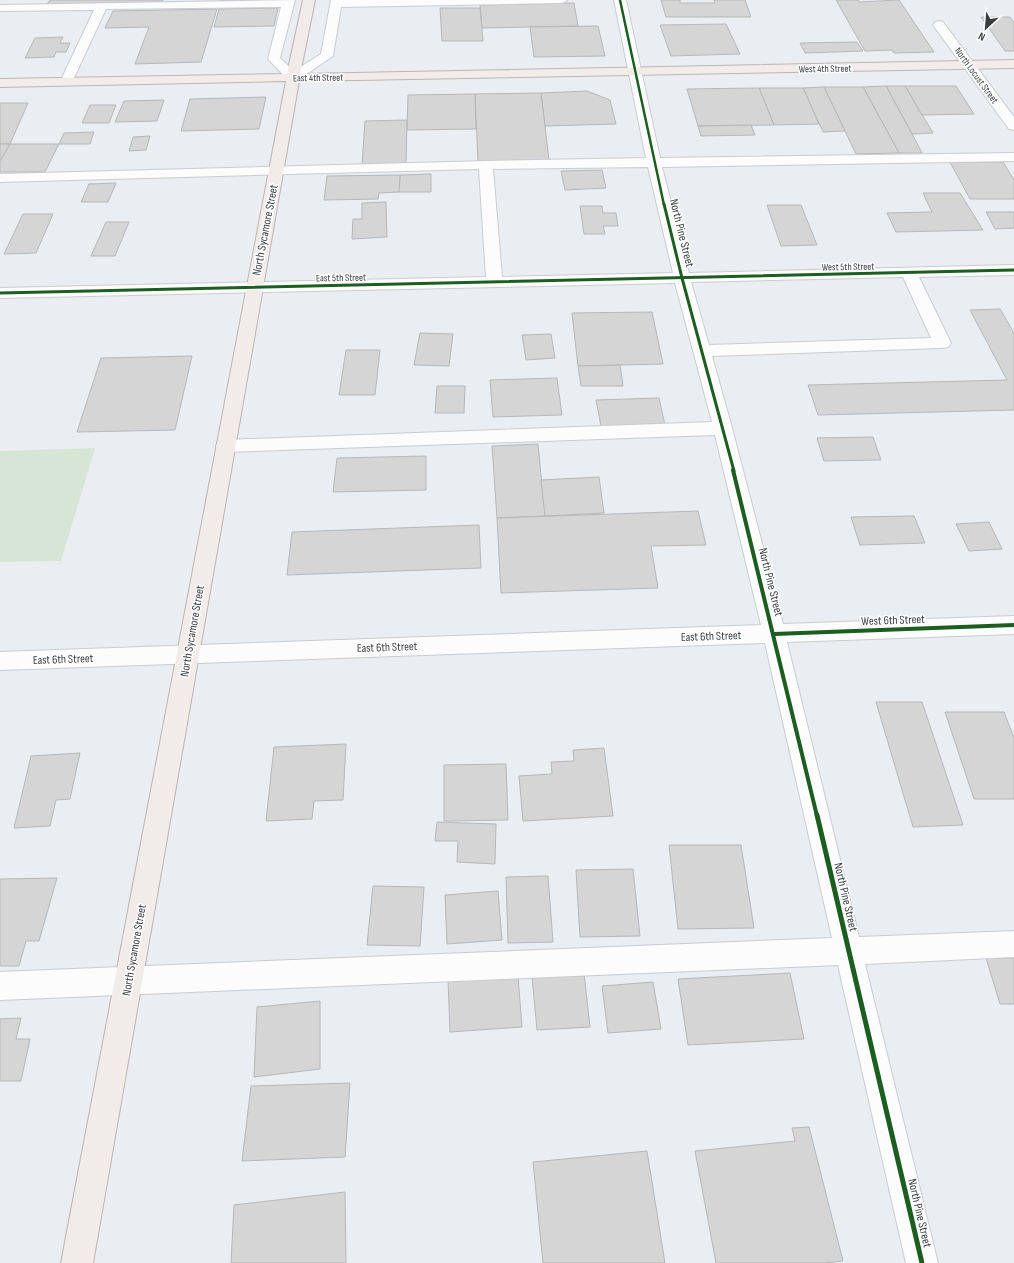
<svg xmlns="http://www.w3.org/2000/svg" width="1014" height="1263" font-family="'Sofia Sans Condensed',sans-serif">
  <style>
    .green { fill: #d6e5d6 }
    .building { fill: #d5d5d6; stroke: #b6b7b8 }
    .lines { fill: none; stroke-linecap: round; stroke-linejoin: round }
    .minor-casing { stroke: #c9ccd0; stroke-width: 2 }
    .major-casing { stroke: #bdb4b0; stroke-width: 2 }
    .minor { fill: #fcfcfd; fill-rule: evenodd }
    .major { fill: #f1ebe9; fill-rule: evenodd }
    .cycleway-far3-casing { stroke: #fff; stroke-width: 4 }
    .cycleway-far2-casing { stroke: #fff; stroke-width: 5 }
    .cycleway-far1-casing { stroke: #fff; stroke-width: 6 }
    .cycleway-casing { stroke: #fff; stroke-width: 8 }
    .cycleway-far3 { stroke: #1b5e20; stroke-width: 2.5 }
    .cycleway-far2 { stroke: #1b5e20; stroke-width: 3 }
    .cycleway-far1 { stroke: #1b5e20; stroke-width: 4 }
    .cycleway { stroke: #1b5e20; stroke-width: 5 }
    .labels { text-anchor: middle; stroke-width: 3; stroke-linejoin: round; paint-order: stroke }
    .far-street-label { font-size: 10px; fill: #393c40; stroke: #fff }
    .street-label { font-size: 12px; fill: #393c40; stroke: #fff }
  </style>
  <rect width="100%" height="100%" fill="#eaeef3"/>
  <polygon class="green" points="95,448 61,561 0,562 0,451"/>
  <g class="building">
    <polygon points="50,0 163,0 162,3 47,4"/>
    <polygon points="221,0 278,0 221,2"/>
    <polygon points="661,0 680,0 680,3 715,3 714,0 745,0 751,17 666,17"/>
    <polygon points="836,0 858,0 860,2 899,0 934,52 894,53 892,50 865,51"/>
    <polygon points="574,3 578,26 482,28 480,5"/>
    <polygon points="278,8 274,26 214,27 219,9"/>
    <polygon points="440,8 480,8 483,41 442,41"/>
    <polygon points="217,9 201,62 135,64 149,27 105,28 113,11"/>
    <polygon points="981,17 1010,17 1014,22 1014,51 1005,51"/>
    <polygon points="726,24 740,54 671,56 660,25"/>
    <polygon points="598,26 605,56 534,57 530,27"/>
    <polygon points="63,37 60,43 70,43 66,52 56,52 54,57 25,58 35,38"/>
    <polygon points="857,42 863,51 805,53 800,43"/>
    <polygon points="886,86 905,86 933,133 912,134"/>
    <polygon points="886,86 912,134 922,153 899,153 863,87"/>
    <polygon points="905,86 956,86 974,114 922,115"/>
    <polygon points="824,87 863,87 899,153 856,154"/>
    <polygon points="824,87 845,131 823,132 803,88"/>
    <polygon points="759,88 803,88 819,124 774,125"/>
    <polygon points="759,88 774,125 698,126 687,89"/>
    <polygon points="587,91 610,100 616,124 545,126 541,93"/>
    <polygon points="541,93 549,160 478,162 475,94"/>
    <polygon points="475,94 476,129 407,130 408,95"/>
    <polygon points="266,97 259,129 181,131 190,99"/>
    <polygon points="164,100 157,121 115,122 124,101"/>
    <polygon points="0,103 28,103 10,144 0,144"/>
    <polygon points="90,105 116,105 109,123 82,123"/>
    <polygon points="407,120 406,164 362,165 365,121"/>
    <polygon points="751,125 755,135 701,136 698,126"/>
    <polygon points="94,132 90,144 59,144 64,133"/>
    <polygon points="150,136 146,150 129,151 133,137"/>
    <polygon points="0,144 10,144 0,161"/>
    <polygon points="10,144 59,144 45,172 0,172 0,161"/>
    <polygon points="950,162 1003,162 1014,180 1014,199 970,199"/>
    <polygon points="602,170 606,188 565,190 561,171"/>
    <polygon points="431,174 431,192 399,192 400,175"/>
    <polygon points="400,175 399,192 379,193 378,199 324,200 327,176"/>
    <polygon points="116,183 108,202 81,202 89,184"/>
    <polygon points="923,193 960,193 983,230 896,232 887,213 932,212"/>
    <polygon points="386,202 387,237 352,239 353,219 362,219 362,203"/>
    <polygon points="767,205 801,205 817,245 781,246"/>
    <polygon points="580,206 602,206 603,213 616,213 618,226 603,226 605,234 584,234"/>
    <polygon points="986,212 1014,212 1014,228 995,229"/>
    <polygon points="23,214 53,214 36,253 4,254"/>
    <polygon points="106,222 129,222 115,256 91,256"/>
    <polygon points="1000,309 1014,333 1014,410 818,415 808,385 1007,380 970,310"/>
    <polygon points="652,312 663,364 578,366 572,313"/>
    <polygon points="420,333 453,334 449,366 414,365"/>
    <polygon points="551,334 555,358 526,360 522,335"/>
    <polygon points="346,350 380,350 375,395 339,395"/>
    <polygon points="192,356 175,430 77,432 101,358"/>
    <polygon points="620,365 623,386 581,386 578,366"/>
    <polygon points="557,378 562,415 493,417 490,380"/>
    <polygon points="437,386 465,386 464,413 435,413"/>
    <polygon points="659,398 665,425 601,426 596,400"/>
    <polygon points="873,437 881,460 824,461 817,438"/>
    <polygon points="538,444 545,516 497,518 492,446"/>
    <polygon points="426,456 426,490 333,492 337,458"/>
    <polygon points="599,477 604,513 545,516 541,480"/>
    <polygon points="698,511 706,545 651,546 658,588 501,593 497,518"/>
    <polygon points="914,516 925,543 860,545 851,517"/>
    <polygon points="989,522 1002,549 969,551 956,524"/>
    <polygon points="479,525 481,568 287,575 292,532"/>
    <polygon points="876,702 922,702 963,825 913,827"/>
    <polygon points="945,712 1004,712 1014,738 1014,799 974,799"/>
    <polygon points="346,744 343,800 314,801 312,819 266,821 274,747"/>
    <polygon points="604,748 613,816 523,821 519,776 552,774 551,762 574,761 573,750"/>
    <polygon points="80,753 70,799 56,800 50,826 14,828 31,756"/>
    <polygon points="506,764 508,820 444,821 444,765"/>
    <polygon points="437,822 496,824 495,864 457,862 458,841 435,841"/>
    <polygon points="669,845 741,845 754,928 678,929"/>
    <polygon points="633,869 640,936 580,937 576,870"/>
    <polygon points="548,876 553,942 508,943 506,877"/>
    <polygon points="57,878 39,941 26,941 19,966 0,966 0,879"/>
    <polygon points="373,886 424,887 420,946 367,945"/>
    <polygon points="498,891 502,940 447,944 445,895"/>
    <polygon points="986,958 1014,958 1014,1004 1000,1004"/>
    <polygon points="584,973 590,1027 537,1030 532,976"/>
    <polygon points="790,973 804,1039 688,1045 678,979"/>
    <polygon points="518,976 522,1027 450,1032 448,980"/>
    <polygon points="653,982 661,1029 608,1033 602,986"/>
    <polygon points="320,1001 320,1069 254,1077 257,1007"/>
    <polygon points="21,1018 16,1039 30,1039 21,1081 0,1081 0,1019"/>
    <polygon points="350,1083 345,1157 242,1161 251,1086"/>
    <polygon points="809,1127 843,1261 823,1263 716,1263 695,1151 795,1141 792,1128"/>
    <polygon points="647,1151 665,1263 543,1263 533,1162"/>
    <polygon points="345,1192 346,1263 231,1263 234,1205"/>
  </g>
  <g class="lines">
    <defs>
      <g id="minor">
        <polygon points="295,0 280,58 294,71 321,54 331,0 567,0 565,2 561,3 341,7 333,56 298,80 288,80 268,59 281,7 106,9 72,82 71,85 61,85 60,82 94,10 0,11 0,5"/>
        <path d="M614,0H626L660,158L1014,153V161L662,167L689,273L1014,265V275L919,277L951,343L948,347L942,348L712,356L732,428L783,624L1014,616V634L787,642L859,937L1014,931V957L865,964L938,1263H906L838,965L0,1000V972L832,938L765,643L0,670V652L761,625L715,435L225,452L218,451L216,446L218,441L225,440L712,422L675,283L0,298V288L486,277L479,169L0,182V174L486,161L646,158ZM648,167L673,273L502,277L493,169ZM903,277L931,338L709,345L691,282Z"/>
        <polygon points="939,21 943,22 1014,117 1014,130 1009,129 933,25 935,22"/>
      </g>
      <polygon id="major" points="303,0 315,0 300,74 1014,60 1014,68 299,81 93,1263 61,1263 286,81 0,87 0,79 287,74"/>
    </defs>
    <use href="#minor" class="minor-casing"/>
    <use href="#major" class="major-casing"/>
    <use href="#minor" class="minor"/>
    <use href="#major" class="major"/>
    <defs>
      <polyline id="cycleway-far3" points="620,0 664,205"/>
      <g id="cycleway-far2">
        <polyline points="664,204 682,278 734,471"/>
        <polyline points="0,293 1014,270"/>
      </g>
      <g id="cycleway-far1">
        <polyline points="733,470 817,816"/>
        <polyline points="774,634 1014,625"/>
      </g>
      <polyline id="cycleway" points="817,815 922,1263"/>
    </defs>
    <use href="#cycleway-far3" class="cycleway-far3-casing"/>
    <use href="#cycleway-far2" class="cycleway-far2-casing"/>
    <use href="#cycleway-far1" class="cycleway-far1-casing"/>
    <use href="#cycleway" class="cycleway-casing"/>
    <use href="#cycleway-far3" class="cycleway-far3"/>
    <use href="#cycleway-far2" class="cycleway-far2"/>
    <use href="#cycleway-far1" class="cycleway-far1"/>
    <use href="#cycleway" class="cycleway"/>
  </g>
  <g class="labels">
    <g class="far-street-label">
      <text transform="translate(825 68) rotate(-1)" y="4">West 4th Street</text>
      <text transform="translate(977 75) rotate(54)" y="4">North Locust Street</text>
      <text transform="translate(318 77) rotate(-1)" y="4">East 4th Street</text>
      <text transform="translate(848 266) rotate(-1)" y="4">West 5th Street</text>
      <text transform="translate(341 277) rotate(-1)" y="4">East 5th Street</text>
    </g>
    <g class="street-label">
      <text transform="translate(265 230) rotate(-79)" y="4">North Sycamore Street</text>
      <text transform="translate(682 233) rotate(76)" y="4">North Pine Street</text>
      <text transform="translate(771 582) rotate(76)" y="4">North Pine Street</text>
      <text transform="translate(893 620) rotate(-2)" y="4">West 6th Street</text>
      <text transform="translate(192 631) rotate(-80)" y="4">North Sycamore Street</text>
      <text transform="translate(711 636) rotate(-2)" y="4">East 6th Street</text>
      <text transform="translate(387 647) rotate(-2)" y="4">East 6th Street</text>
      <text transform="translate(63 659) rotate(-2)" y="4">East 6th Street</text>
      <text transform="translate(846 897) rotate(77)" y="4">North Pine Street</text>
      <text transform="translate(134 950) rotate(-80)" y="4">North Sycamore Street</text>
      <text transform="translate(920 1213) rotate(77)" y="4">North Pine Street</text>
    </g>
  </g>
  <g transform="translate(986 28) rotate(206)" stroke="#ffffff" stroke-width="3" paint-order="stroke">
  <path d="M0-3L7 15L0 10L-7 15Z" fill="#393c40"/>
  <text y="-6" font-size="11" font-weight="bold" text-anchor="middle" fill="#393c40">N</text>
  </g>
</svg>
